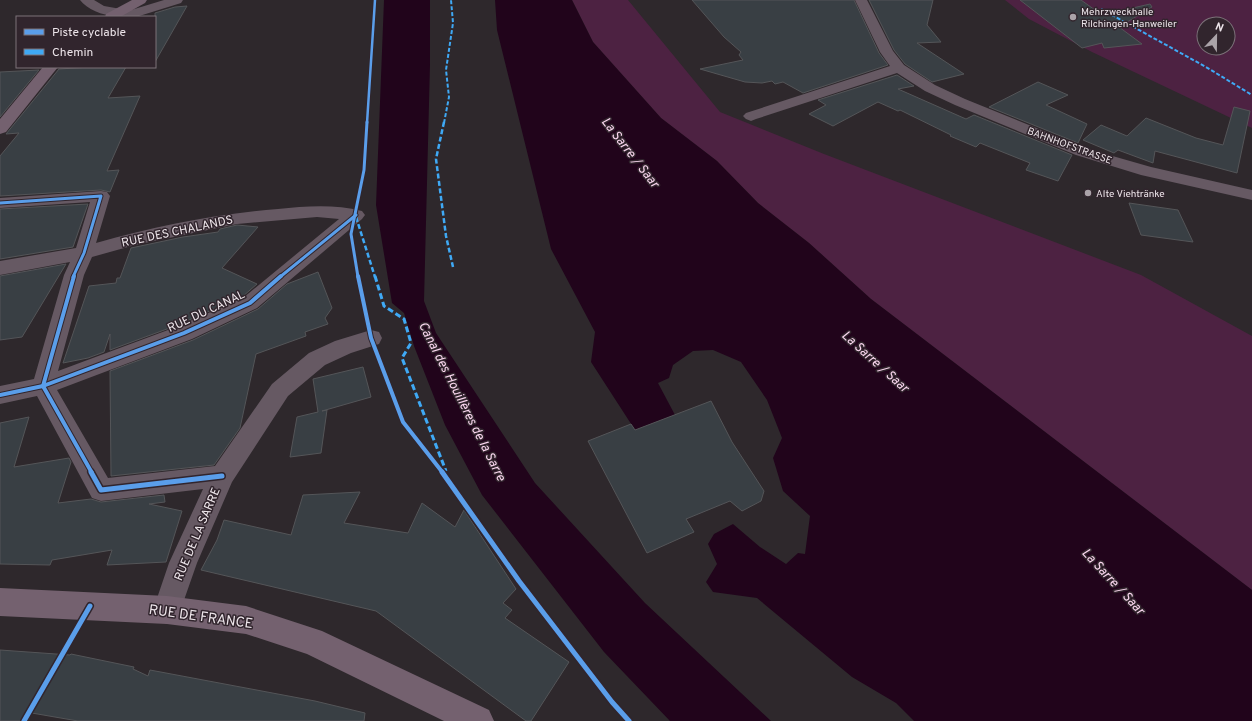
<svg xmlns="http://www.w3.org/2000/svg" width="1252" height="721" font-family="Overpass,sans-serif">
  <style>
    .green { fill: #4d2242; fill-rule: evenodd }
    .water { fill: #21041b }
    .building { fill: #393f44; stroke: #545558 }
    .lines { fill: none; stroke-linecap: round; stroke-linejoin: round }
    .minor { fill: #665963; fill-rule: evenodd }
    .tertiary { fill: #665963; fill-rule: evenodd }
    .primary { fill: #74616f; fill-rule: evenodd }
    .quiet-far2 { stroke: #3fa9f5; stroke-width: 2; stroke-dasharray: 4 2; stroke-linecap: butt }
    .quiet-far1 { stroke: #3fa9f5; stroke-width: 2.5; stroke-dasharray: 5 2.5; stroke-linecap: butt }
    .quiet { stroke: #3fa9f5; stroke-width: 3; stroke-dasharray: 6 3; stroke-linecap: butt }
    .cycleway-far3-casing { stroke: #31252d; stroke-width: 4 }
    .cycleway-far2-casing { stroke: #31252d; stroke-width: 5 }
    .cycleway-far1-casing { stroke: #31252d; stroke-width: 6 }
    .cycleway-casing { stroke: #31252d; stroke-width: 8 }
    .cycleway-far3 { stroke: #5a9eea; stroke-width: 2.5 }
    .cycleway-far2 { stroke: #5a9eea; stroke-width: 3 }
    .cycleway-far1 { stroke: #5a9eea; stroke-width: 4 }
    .cycleway { stroke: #5a9eea; stroke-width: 5 }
    .poi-dot { fill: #aaa3a8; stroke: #31252d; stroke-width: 1.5 }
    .labels { text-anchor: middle; stroke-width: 3; stroke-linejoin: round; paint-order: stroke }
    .far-poi-label { font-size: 10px; fill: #ede5ea; stroke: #31252d; text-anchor: start }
    .far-street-label { font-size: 10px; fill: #ede5ea; stroke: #31252d }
    .street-label { font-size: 12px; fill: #ede5ea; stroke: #31252d }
    .water-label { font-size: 13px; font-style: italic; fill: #fcd8f1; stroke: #31252d }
    .near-street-label { font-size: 14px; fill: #ede5ea; stroke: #31252d }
  </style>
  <rect width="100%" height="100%" fill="#2e282c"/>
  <g class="green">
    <polygon points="572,0 628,0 720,112 824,154 1141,275 1252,336 1252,590 871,299 809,243 758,203 717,161 661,118 593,42"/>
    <path d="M1005,0H1252V128L1092,52L1029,19ZM1204,24H1228V48H1204Z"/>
  </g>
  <g class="water">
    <polygon points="384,0 430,0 430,64 424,301 436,333 535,483 645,603 771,721 670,721 604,652 482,495 445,425 414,346 404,313 392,303 376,205"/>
    <polygon points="495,0 572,0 593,42 661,118 717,161 758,203 809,243 871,299 1252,590 1252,721 914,721 896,703 852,677 757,598 713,592 706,582 717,564 708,544 714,534 733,524 760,547 786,564 798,553 805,554 810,516 783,491 773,458 782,438 767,400 741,362 713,350 693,351 673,365 669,378 658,383 675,415 635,430 591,362 595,332 551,249 497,30"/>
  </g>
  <g class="building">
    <polygon points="692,0 854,0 879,53 888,65 803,93 783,82 775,84 772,81 762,83 745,82 700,69 743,60 739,55 741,52 724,37"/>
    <polygon points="869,0 933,0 927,25 941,42 917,43 964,74 932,82 905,64 894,50"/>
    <polygon points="1020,0 1081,0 1102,15 1150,4 1152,7 1119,27 1142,44 1104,48 1102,43 1082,48"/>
    <polygon points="187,6 155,62 155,13 175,7"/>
    <polygon points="91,67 126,67 108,98 140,96 107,171 119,170 110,192 101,190 0,196 0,156 19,133 6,134 59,69"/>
    <polygon points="39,70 0,117 0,72"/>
    <polygon points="897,75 914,86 898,89 966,119 974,115 1072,155 1058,181 1026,170 1030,163 980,143 976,147 950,136 951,135 900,110 898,111 878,102 833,126 809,114 826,105 818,100"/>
    <polygon points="1038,82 1068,95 1046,105 1087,124 1078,143 989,107"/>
    <polygon points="1234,107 1250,111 1237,173 1155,151 1153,163 1118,150 1114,153 1083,140 1101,125 1127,136 1146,118 1196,138 1223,145"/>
    <polygon points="1129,203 1178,210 1193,242 1141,235"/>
    <polygon points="88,204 73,247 0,259 0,209"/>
    <polygon points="237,225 258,227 222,268 257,284 242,297 175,326 110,350 110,334 104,352 88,358 63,363 89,286 116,283 117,278 120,278 131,248 183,237 218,232 220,229"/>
    <polygon points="66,264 22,337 0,340 0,276"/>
    <polygon points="318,272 332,308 325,318 328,324 305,332 306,336 256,354 240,428 214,465 111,476 110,371 193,340 258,309 287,284"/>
    <polygon points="363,367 371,397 322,411 327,410 321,453 290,457 297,417 318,412 313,379"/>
    <polygon points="711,401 732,442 764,491 761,501 742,511 730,501 686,519 694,532 647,553 588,441 631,424 635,430"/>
    <polygon points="29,417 14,467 69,458 71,462 58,503 91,499 101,502 164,495 165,502 149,504 182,511 166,562 107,565 112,550 52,560 50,565 0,564 0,423"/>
    <polygon points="360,492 344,523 408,533 422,503 455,527 464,510 516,589 503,603 512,610 505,618 569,662 531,721 526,721 376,611 201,570 217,540 224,520 291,535 303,495"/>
    <polygon points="0,650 70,655 71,654 134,667 133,669 148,676 150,670 315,701 365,713 364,721 78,721 26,712 20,721 0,721"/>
  </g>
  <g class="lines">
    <g class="minor">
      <polygon points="164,0 183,0 181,3 136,17 117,17 118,14"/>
      <polygon points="855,0 867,0 893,51 904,65 935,85 965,99 1088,149 1151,167 1252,190 1252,200 1141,175 1076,155 955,105 925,91 897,73 756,119 751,121 746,119 743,116 746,113 890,66 880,52"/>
      <path d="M101,191L107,192L110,196L96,243C156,226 217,214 278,209C306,206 335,204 362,211L365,215L362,219L257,308L192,339L57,390L108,478L215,466L272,384L309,353L335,341L371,330L379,332L382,338L379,344L351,353L325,365L288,396L232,482L197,563L177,620L167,624L157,620L153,610L169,563L203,489L101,501L92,498L37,396L0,404V386L34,379L64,275L70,262L0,275V261L76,248L90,202L0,208V198ZM317,217L339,219L243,298L176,327L58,371L84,275L92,257L135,245L237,224Z"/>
    </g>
    <path class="tertiary" d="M80,0H94L104,6L121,9L123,12L121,15C109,18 88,11 80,0Z"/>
    <g class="primary">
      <polygon points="132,0 147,0 145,3 120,17 105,17 106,14"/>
      <polygon points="43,67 58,67 6,132 0,134 0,119"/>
      <polygon points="0,588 167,596 246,606 322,631 489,710 494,721 444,721 307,654 246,634 167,624 0,616"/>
    </g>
    <g class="quiet-far2">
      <polyline points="1101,9 1206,67 1252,95"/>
      <polyline points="444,123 449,97 446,70 453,23 451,0"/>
    </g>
    <g class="quiet-far1">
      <polyline points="444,122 436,159 446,236 453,267"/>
      <polyline points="356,217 375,277"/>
    </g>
    <polyline class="quiet" points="375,276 384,306 404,319 411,343 402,358 446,471"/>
    <defs>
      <polyline id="cycleway-far3" points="367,123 375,0"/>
      <g id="cycleway-far2">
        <polyline points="0,203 101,196 84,253 73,277"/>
        <polyline points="280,277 356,215"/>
        <polyline points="358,277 351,234 364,170 367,122"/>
      </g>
      <g id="cycleway-far1">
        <polyline points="74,276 43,386 92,473"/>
        <polyline points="358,276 371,338 403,422 443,473"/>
        <polyline points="0,395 43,386 184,333 250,303 281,276"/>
      </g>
      <g id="cycleway">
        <polyline points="91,472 101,490 222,476"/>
        <polyline points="442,472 519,581 612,702 629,721"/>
        <polyline points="24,721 90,606"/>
      </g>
    </defs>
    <use href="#cycleway-far3" class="cycleway-far3-casing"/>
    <use href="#cycleway-far2" class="cycleway-far2-casing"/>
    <use href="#cycleway-far1" class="cycleway-far1-casing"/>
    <use href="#cycleway" class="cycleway-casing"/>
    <use href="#cycleway-far3" class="cycleway-far3"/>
    <use href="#cycleway-far2" class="cycleway-far2"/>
    <use href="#cycleway-far1" class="cycleway-far1"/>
    <use href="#cycleway" class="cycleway"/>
  </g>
  <g class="poi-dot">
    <circle cx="1073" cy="17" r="4"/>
    <circle cx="1088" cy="193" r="4"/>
  </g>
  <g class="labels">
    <g class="far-poi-label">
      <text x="1081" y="15">Mehrzweckhalle<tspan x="1081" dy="12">Rilchingen-Hanweiler</tspan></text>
      <text x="1096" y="197">Alte Viehtränke</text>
    </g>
    <g class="far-street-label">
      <text transform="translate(1070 145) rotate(20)" y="4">BAHNHOFSTRASSE</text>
    </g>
    <g class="street-label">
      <text transform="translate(177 231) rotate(-12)" y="4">RUE DES CHALANDS</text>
      <text transform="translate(206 311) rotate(-25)" y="4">RUE DU CANAL</text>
      <text transform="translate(197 534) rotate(-67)" y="4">RUE DE LA SARRE</text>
    </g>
    <g class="water-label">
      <text transform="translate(631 152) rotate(52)" y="5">La Sarre / Saar</text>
      <text transform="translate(876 361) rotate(42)" y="5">La Sarre / Saar</text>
      <text transform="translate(463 401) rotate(63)" y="5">Canal des Houillères de la Sarre</text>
      <text transform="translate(1114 581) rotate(47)" y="5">La Sarre / Saar</text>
    </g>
    <g class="near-street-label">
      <text transform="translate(201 616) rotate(8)" y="5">RUE DE FRANCE</text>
    </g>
  </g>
  <rect x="16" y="16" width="140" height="52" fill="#31252d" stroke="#7c7279"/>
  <rect x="24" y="29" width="20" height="6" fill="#5a9eea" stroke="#7c7279"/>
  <text x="52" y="36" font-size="12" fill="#ede5ea">Piste cyclable</text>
  <rect x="24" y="49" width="20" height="6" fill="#3fa9f5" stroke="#7c7279"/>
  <text x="52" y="56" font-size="12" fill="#ede5ea">Chemin</text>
  <g transform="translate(1216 36) rotate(22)"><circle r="19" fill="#31252d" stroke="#7c7279"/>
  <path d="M0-3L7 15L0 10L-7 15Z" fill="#aaa3a8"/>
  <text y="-6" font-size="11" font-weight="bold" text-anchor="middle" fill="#ede5ea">N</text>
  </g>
</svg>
